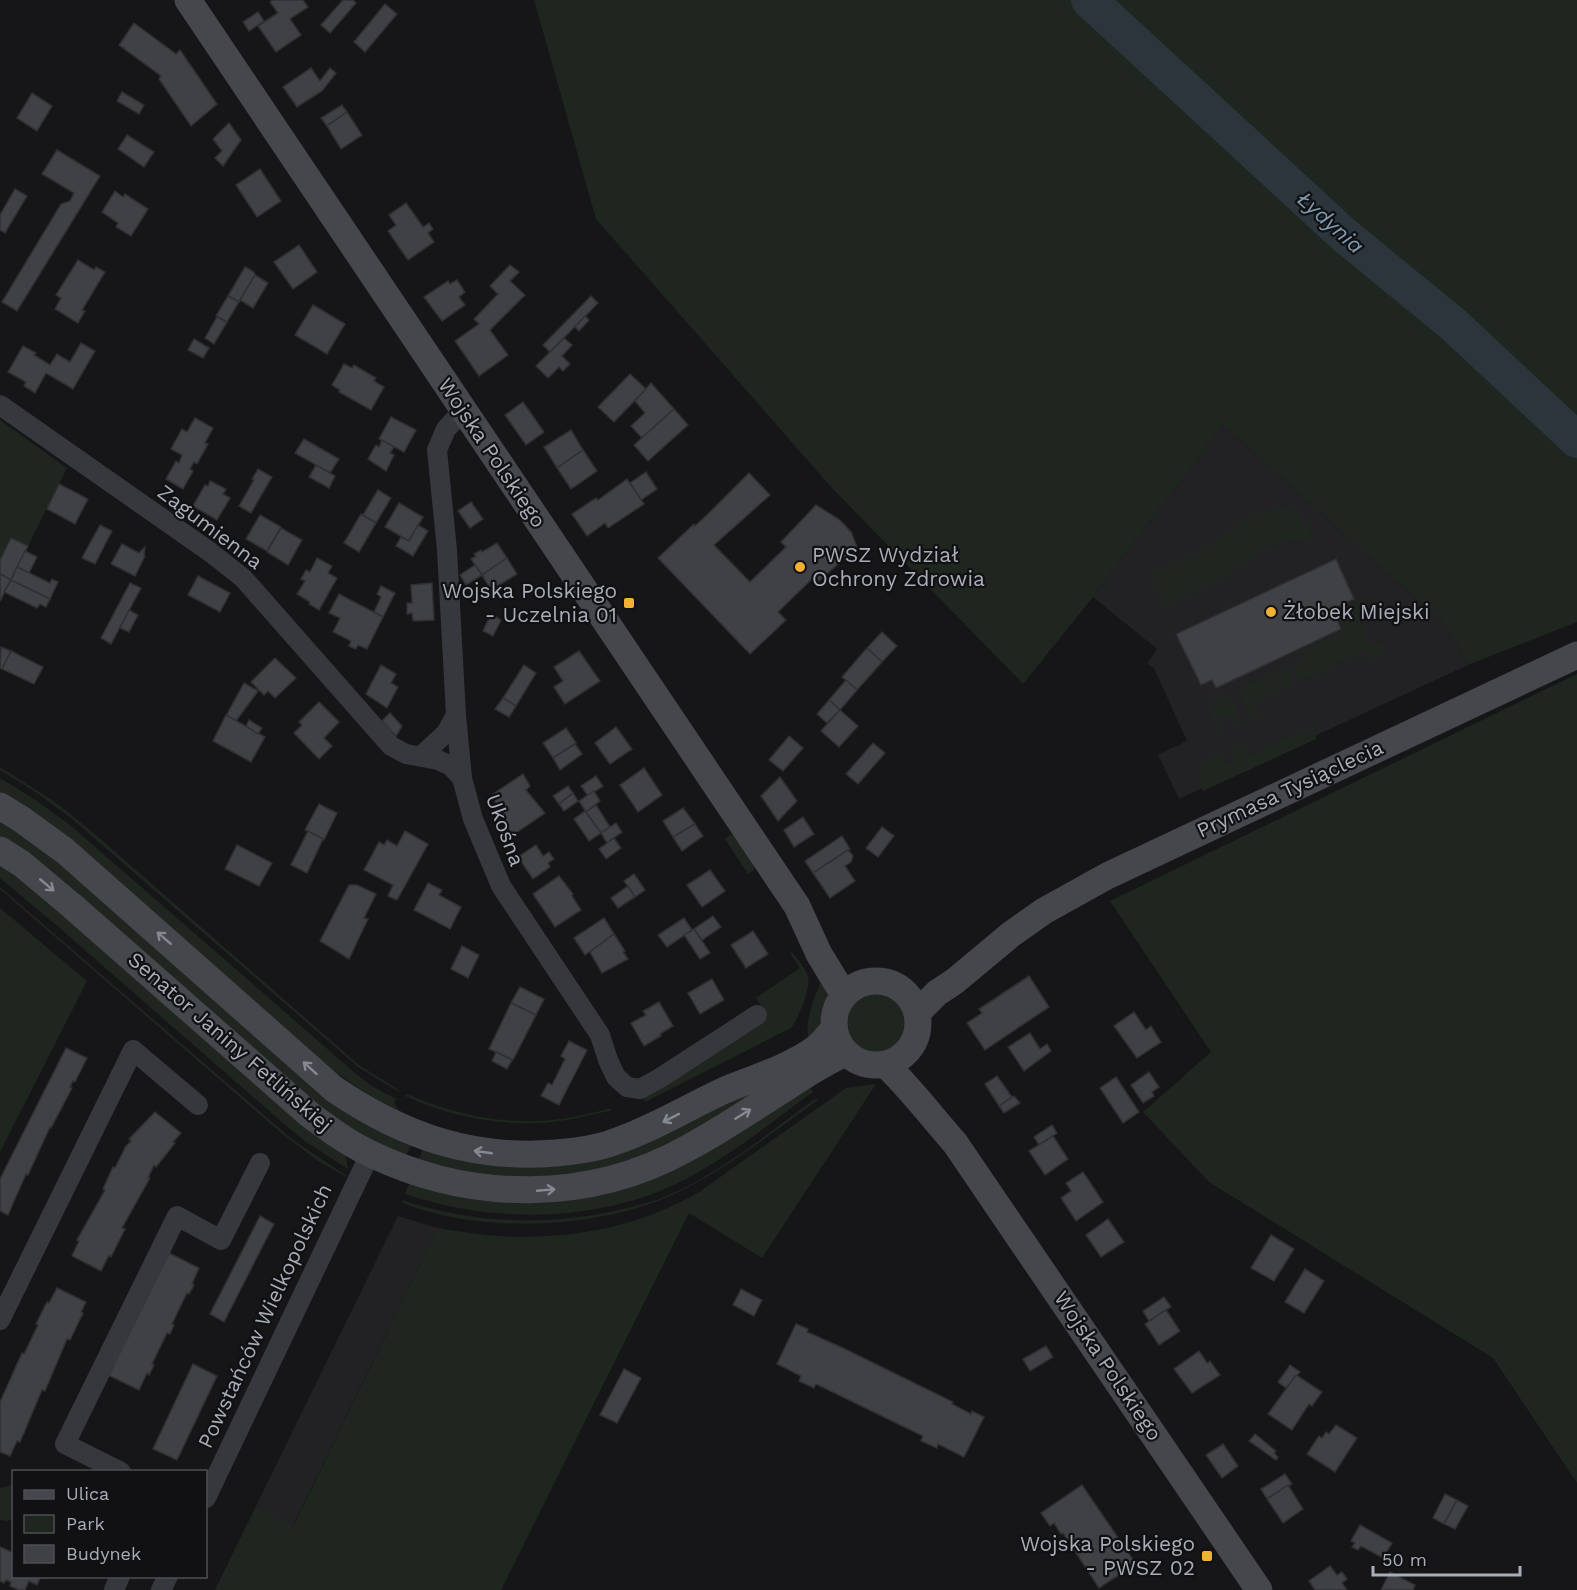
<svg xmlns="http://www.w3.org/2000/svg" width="1577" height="1590" font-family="'Work Sans',sans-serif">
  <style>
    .built { fill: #222225 }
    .green { fill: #1e261f }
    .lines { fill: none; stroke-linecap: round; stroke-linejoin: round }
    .river { stroke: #2c353c; stroke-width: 36 }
    .building { fill: #404145; stroke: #303034; stroke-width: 1.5 }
    .street { stroke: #37383d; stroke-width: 20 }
    .secondary { stroke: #45474d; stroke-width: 27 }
    .oneway { stroke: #858993 }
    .poi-dot { fill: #f2b134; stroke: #111113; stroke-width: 2 }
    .labels { text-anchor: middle; stroke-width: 4.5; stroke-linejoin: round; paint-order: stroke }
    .street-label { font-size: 21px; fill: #a8adb8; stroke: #111113 }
    .poi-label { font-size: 21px; fill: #a8adb8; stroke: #111113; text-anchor: start }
    .water-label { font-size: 22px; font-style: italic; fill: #7f9bb3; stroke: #111113 }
  </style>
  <rect width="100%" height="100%" fill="#161618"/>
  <g class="built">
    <polygon points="1223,425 1447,627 1468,665 1179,799 1158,755 1187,741 1154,668 1147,664 1157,649 1093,597"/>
    <polygon points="398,1216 438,1228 292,1528 256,1506"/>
  </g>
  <g class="green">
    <polygon points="534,0 1577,0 1577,622 1468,665 1447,627 1223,425 1093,597 1023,684 832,488 596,219"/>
    <polygon points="0,420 67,468 28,546 0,560"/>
    <polygon points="1290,507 1291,515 1301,514 1301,524 1309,524 1311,538 1269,545 1215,583 1165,607 1150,574 1205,549 1256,513"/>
    <path d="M1364,599L1371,614L1359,620L1372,647L1385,641C1385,651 1380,656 1372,663L1366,650L1300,681L1292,665L1304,658L1301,650L1343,631L1334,613Z"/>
    <polygon points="1286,667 1293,684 1254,702 1260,715 1254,716 1249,714 1239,689"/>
    <polygon points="1577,674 1577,1483 1493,1358 1209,1182 1143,1112 1211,1052 1110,901"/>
    <polygon points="1229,693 1241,720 1237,726 1231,713 1217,719 1223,732 1220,734 1206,704"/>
    <path d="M1312,726L1316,733V739L1203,791C1194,767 1198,763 1220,753L1227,765L1236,761L1230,748L1240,743L1247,757Z"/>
    <polygon points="0,767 55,802 89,829 359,1065 399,1090 399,1092 358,1067 71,818 37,793 0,770"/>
    <path d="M0,778L34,799L70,825L355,1073L372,1086L396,1099L394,1104L400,1111L418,1119C350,1093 293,1037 237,991C158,925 79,860 0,794Z"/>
    <polygon points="0,819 42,848 411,1145 406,1157 373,1142 335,1120 20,849 0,836"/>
    <polygon points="730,835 736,836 754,865 754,870 748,874 725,839"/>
    <polygon points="0,861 342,1150 346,1157 348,1169 306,1142 284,1124 63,931 0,878"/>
    <polygon points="0,887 293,1140 347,1176 346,1177 318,1161 281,1133 0,889"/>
    <polygon points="0,908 87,981 0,1152"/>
    <path d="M792,952C797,959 806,968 808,977C811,988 798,1019 791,1028L645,1102L644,1097L662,1088L768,1017L756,998L800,968L790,953Z"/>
    <path d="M821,982L829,993C826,1011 820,1025 810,1040C802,1028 815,994 821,982Z"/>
    <circle cx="876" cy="1024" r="30"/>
    <polygon points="799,1064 664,1149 585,1174 510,1180 418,1161 423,1149 516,1166"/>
    <path d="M807,1080L813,1092C765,1127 716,1168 660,1191C580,1223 485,1221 405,1194L410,1182L561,1199Z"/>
    <path d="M876,1084L762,1258L689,1213L501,1590H215L256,1506L293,1527L438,1228C458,1231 478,1235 498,1236C568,1240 638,1228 699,1192L846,1088Z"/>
    <path d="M407,1094C474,1123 536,1130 607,1109H612L610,1111C594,1113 577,1119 560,1121C506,1128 454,1118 405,1096Z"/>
    <path d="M816,1098L818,1100C771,1134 724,1171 672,1195C598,1229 478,1234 403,1203L402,1200C470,1223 540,1226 610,1212C630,1207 652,1203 671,1194C724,1170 770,1132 816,1098Z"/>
    <polygon points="13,1485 13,1519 7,1521 0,1520 0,1488"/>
  </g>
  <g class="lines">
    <polyline class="river" points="1089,0 1343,234 1454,325 1577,440"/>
  </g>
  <g class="building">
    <polygon points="273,0 303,0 308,7 290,19 301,35 276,52 258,26 278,13 270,2"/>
    <polygon points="343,0 353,0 356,3 330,33 321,25"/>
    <polygon points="385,4 397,14 365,52 354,42"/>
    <polygon points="258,12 264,21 249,31 243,22"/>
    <polygon points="134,23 176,54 180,50 217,104 191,126 159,79 161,76 119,45"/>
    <polygon points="311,68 320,81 330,68 336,73 322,91 297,107 283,87"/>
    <polygon points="122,92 144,105 139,114 117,101"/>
    <polygon points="32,93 52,106 37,131 17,118"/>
    <polygon points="342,105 347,112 327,126 321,118"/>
    <polygon points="347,112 362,135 341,149 327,126"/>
    <polygon points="229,123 241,140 223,166 215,158 222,151 213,139"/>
    <polygon points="127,135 154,152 144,167 118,149"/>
    <polygon points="57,150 100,176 17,311 2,302 61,204 70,201 74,193 42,174"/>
    <polygon points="260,169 281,201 257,217 236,185"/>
    <polygon points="15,189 27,196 5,233 0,230 0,215"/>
    <polygon points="115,191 123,197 125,194 148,209 131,236 116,227 118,223 102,212"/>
    <polygon points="406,203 423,227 429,223 433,229 428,233 434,242 408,260 388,231 396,225 389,215"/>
    <polygon points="299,245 317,272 293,289 274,262"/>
    <polygon points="78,260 94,270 96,267 105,272 82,310 85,311 78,323 55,309 61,298 56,295"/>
    <polygon points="510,265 519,272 510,281 525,295 490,330 508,355 479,376 455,341 479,324 474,319 498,294 490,286"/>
    <polygon points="245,267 254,272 255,275 239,302 228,296"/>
    <polygon points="255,275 268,283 253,308 240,300"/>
    <polygon points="457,280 465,292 459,297 465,305 442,321 424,297 448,281 450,284"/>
    <polygon points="228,296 239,302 227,322 216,316"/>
    <polygon points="591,296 598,303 550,352 543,345"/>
    <polygon points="313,305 345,324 327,354 295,335"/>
    <polygon points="585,316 589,320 579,331 575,327"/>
    <polygon points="217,317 227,322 214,344 205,338"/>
    <polygon points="564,338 572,345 562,356 570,364 563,371 559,367 548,378 536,366"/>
    <polygon points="194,339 209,348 203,358 188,350"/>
    <polygon points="81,343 95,351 73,389 46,373 35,393 24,386 26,382 8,372 23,346 36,353 34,355 50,365 57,354 70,362"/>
    <polygon points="344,364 352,368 354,365 376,378 374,381 384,387 371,410 339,392 340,390 332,385"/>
    <polygon points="630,374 646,389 614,422 598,407"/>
    <polygon points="651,383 674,409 642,438 631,426 645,413 635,401"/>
    <polygon points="523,402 544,432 526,445 505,415"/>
    <polygon points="674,409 688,425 648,461 634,445"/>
    <polygon points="391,417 416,430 404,452 379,439"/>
    <polygon points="195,418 213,428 205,443 208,444 197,464 194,462 190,469 193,471 183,489 166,479 176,461 179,463 182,455 171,449 182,429 187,432"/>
    <polygon points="571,430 583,450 557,468 544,447"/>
    <polygon points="304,439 339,459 330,473 295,453"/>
    <polygon points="382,440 394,447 390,453 394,455 386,471 368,459 376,445 379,447"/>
    <polygon points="583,450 597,471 571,489 557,468"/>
    <polygon points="316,465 335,476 329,488 309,477"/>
    <polygon points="258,469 272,477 251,513 239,506 254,480 252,479"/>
    <polygon points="646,472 657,489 641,500 630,483"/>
    <polygon points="749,473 770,495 714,545 750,582 786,547 781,542 816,505 840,520 851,532 857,547 819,581 815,576 778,612 786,620 750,654 658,558 694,524 695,526 709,513"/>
    <polygon points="627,479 644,504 608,528 605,523 587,536 572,514 596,498 598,500"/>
    <polygon points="210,481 226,489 223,494 230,498 217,520 193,506 205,485 208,486"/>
    <polygon points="59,484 88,499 75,524 47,509"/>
    <polygon points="378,490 391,498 376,523 363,515"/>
    <polygon points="471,502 483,519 470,528 458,511"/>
    <polygon points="399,503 423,517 409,541 385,527"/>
    <polygon points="361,514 376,523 359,552 344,543"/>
    <polygon points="260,515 281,527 267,551 246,539"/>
    <polygon points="100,525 112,531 95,564 82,558"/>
    <polygon points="418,525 428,531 413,556 396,546 401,537 409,541"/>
    <polygon points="281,528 302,540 288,565 267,552"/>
    <polygon points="11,538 28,546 11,580 0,574 0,560"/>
    <polygon points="497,543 507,558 482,575 471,559 476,556 474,554 481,550 482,552"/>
    <polygon points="122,544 139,553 145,547 144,555 145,556 135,576 111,564"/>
    <polygon points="25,551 37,557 29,573 17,567"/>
    <polygon points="317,558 332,566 328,573 337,578 319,610 309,604 310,602 297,594 305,581 301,579 306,570 310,572"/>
    <polygon points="507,558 517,574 491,590 482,575"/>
    <polygon points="1336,559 1354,599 1332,609 1341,629 1216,688 1212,680 1201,685 1176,634"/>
    <polygon points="475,565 482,575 466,585 460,575"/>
    <polygon points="17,567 50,583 52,579 58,582 50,599 11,580"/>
    <polygon points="0,574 11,580 0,601"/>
    <polygon points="198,576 230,593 220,612 188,595"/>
    <polygon points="11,580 50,599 46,607 40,604 37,608 4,592"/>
    <polygon points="130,583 141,588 111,644 101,638"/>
    <polygon points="432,583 434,620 413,621 412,613 407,614 407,603 412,603 411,585"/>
    <polygon points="381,586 395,593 383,617 374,612 381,597 377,594"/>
    <polygon points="339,594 383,617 367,649 358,645 356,649 349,646 351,641 333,632 340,618 329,613"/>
    <polygon points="129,610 138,615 129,632 120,628"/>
    <polygon points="491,614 501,620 493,636 483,631"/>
    <polygon points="882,632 897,646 882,662 867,648"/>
    <polygon points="1,647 11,651 2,669 0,668"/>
    <polygon points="867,648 882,662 857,690 842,677"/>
    <polygon points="11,651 43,667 34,684 2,669"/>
    <polygon points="579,651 600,681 565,704 554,687 563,681 554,667"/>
    <polygon points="275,658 296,678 275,698 268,691 264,695 251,682"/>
    <polygon points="381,665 396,674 391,683 398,687 387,708 366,694"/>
    <polygon points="524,665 536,673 516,706 503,698"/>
    <polygon points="846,680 857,690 840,710 829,700"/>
    <polygon points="244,683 258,691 236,721 226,716"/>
    <polygon points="503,698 516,706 509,717 495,709"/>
    <polygon points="829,700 840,710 827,723 817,714"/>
    <polygon points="319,702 339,722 324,738 332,746 319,759 294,733 302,725 299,722"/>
    <polygon points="840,710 858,726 839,747 821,731"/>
    <polygon points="390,713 402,726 396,736 382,721"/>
    <polygon points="226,715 265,737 251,762 213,741"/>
    <polygon points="249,720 262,728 258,734 246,726"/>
    <polygon points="616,727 632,749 610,764 595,743"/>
    <polygon points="566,728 576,743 553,758 543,743"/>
    <polygon points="789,736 803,748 783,771 769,760"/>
    <polygon points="873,743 885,753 858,784 846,774"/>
    <polygon points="575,744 582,754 560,770 553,758"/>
    <polygon points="644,768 662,795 638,812 620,785"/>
    <polygon points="523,774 530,786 526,790 545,813 513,835 503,820 505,819 497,808 493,794"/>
    <polygon points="596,776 603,786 588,796 581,786"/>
    <polygon points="780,777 797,801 778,821 761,796"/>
    <polygon points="568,786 573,793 559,804 553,796"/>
    <polygon points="594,791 600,801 586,812 579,801"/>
    <polygon points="573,793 578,801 564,811 559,804"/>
    <polygon points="319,804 337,813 324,840 305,830"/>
    <polygon points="596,805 610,827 601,833 586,812"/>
    <polygon points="683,808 695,824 673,837 663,821"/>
    <polygon points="585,811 601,833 589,841 574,819"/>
    <polygon points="803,817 814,834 794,847 784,830"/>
    <polygon points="616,823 622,832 607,843 601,833"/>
    <polygon points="695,824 703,836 682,851 673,837"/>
    <polygon points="882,827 894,836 878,857 866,848"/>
    <polygon points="308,831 323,839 307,873 291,865"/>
    <polygon points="405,831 428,844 397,900 388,896 393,885 364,870 379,842 384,845 387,840 397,846"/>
    <polygon points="842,836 850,849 813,873 805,861"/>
    <polygon points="614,838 621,848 606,859 599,849"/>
    <polygon points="237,845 272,863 259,886 225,869"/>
    <polygon points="536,845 543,856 549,852 554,859 548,863 550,867 533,879 518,857"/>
    <polygon points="848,850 853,856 851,862 845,866 855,881 830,898 813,873"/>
    <polygon points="710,870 725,891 702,907 687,885"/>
    <polygon points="634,874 645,890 635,897 624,881"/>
    <polygon points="559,876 573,894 572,896 581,910 555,927 533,894"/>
    <polygon points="428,883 442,890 439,895 461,907 450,929 414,910"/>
    <polygon points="349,885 357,885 376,894 364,918 368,919 349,959 320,941"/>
    <polygon points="628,886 635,897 618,908 611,898"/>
    <polygon points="713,916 721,927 702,940 694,929"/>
    <polygon points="604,918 614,934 585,955 574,938"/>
    <polygon points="684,918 692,930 667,947 658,935"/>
    <polygon points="694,929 710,953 700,959 684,935"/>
    <polygon points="753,931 768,954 746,968 731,945"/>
    <polygon points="614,934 625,951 623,952 628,959 602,973 590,952"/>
    <polygon points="462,946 479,955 468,978 451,969"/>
    <polygon points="1029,976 1049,1007 985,1050 967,1023 982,1013 979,1009"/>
    <polygon points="712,979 724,1000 700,1014 688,993"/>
    <polygon points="520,987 544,999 536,1015 511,1003"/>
    <polygon points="659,1002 673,1026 660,1034 661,1036 644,1046 631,1023 646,1015 643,1011"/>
    <polygon points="511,1003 536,1015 513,1060 489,1049"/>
    <polygon points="1134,1012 1146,1030 1151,1026 1161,1042 1137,1058 1114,1026"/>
    <polygon points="1030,1033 1040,1049 1047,1044 1051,1051 1024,1071 1008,1047"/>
    <polygon points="569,1041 587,1050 559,1105 541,1096 548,1083 552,1085 565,1059 561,1056"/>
    <polygon points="66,1048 87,1058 75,1082 73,1081 70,1087 72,1088 51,1128 50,1127 28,1175 26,1174 8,1215 0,1211 0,1179"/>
    <polygon points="496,1052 512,1060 507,1069 492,1061"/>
    <polygon points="1149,1072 1159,1087 1152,1092 1154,1096 1143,1103 1131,1085"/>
    <polygon points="997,1076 1012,1097 999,1106 985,1084"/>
    <polygon points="1116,1077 1139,1112 1123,1123 1100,1088"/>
    <polygon points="1014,1096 1020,1103 1004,1113 999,1106"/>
    <polygon points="155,1112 181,1133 173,1142 175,1143 156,1167 154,1165 148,1178 150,1178 122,1228 125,1229 111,1257 109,1255 101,1271 72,1256 79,1241 77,1240 105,1190 103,1189 113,1167 115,1168 126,1146 131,1141 129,1139"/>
    <polygon points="1052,1125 1057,1133 1039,1145 1034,1137"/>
    <polygon points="1053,1136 1068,1159 1045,1175 1029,1151"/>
    <polygon points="1083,1172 1103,1202 1076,1221 1061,1198 1071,1191 1066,1183"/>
    <polygon points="260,1216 274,1224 224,1322 210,1314"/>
    <polygon points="1108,1219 1124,1242 1101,1257 1086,1235"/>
    <polygon points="1271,1235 1294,1249 1274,1281 1251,1268"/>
    <polygon points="169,1253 199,1268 192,1284 194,1285 189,1294 187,1293 172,1324 174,1325 170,1334 167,1333 152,1364 154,1365 149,1375 147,1373 139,1390 108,1375"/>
    <polygon points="1305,1269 1324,1281 1304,1313 1285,1302"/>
    <polygon points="57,1288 86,1302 81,1312 83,1313 70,1340 67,1339 45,1391 42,1390 20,1442 17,1441 10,1456 0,1452 0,1402 22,1353 24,1354 38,1325 36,1324 47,1302 49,1303"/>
    <polygon points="741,1289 762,1300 754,1316 733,1305"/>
    <polygon points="1164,1297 1171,1307 1149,1321 1143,1311"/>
    <polygon points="1166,1310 1180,1331 1159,1345 1145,1324"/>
    <polygon points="796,1324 808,1329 807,1332 843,1348 953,1402 952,1404 971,1414 972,1411 984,1417 964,1457 938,1444 937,1448 921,1441 923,1436 816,1384 814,1388 799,1381 801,1376 777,1364"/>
    <polygon points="1046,1346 1053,1357 1030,1371 1023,1359"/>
    <polygon points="1199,1351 1207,1363 1210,1361 1220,1375 1192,1393 1174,1369"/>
    <polygon points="193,1364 217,1376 177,1460 153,1449"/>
    <polygon points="1290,1365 1300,1372 1286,1388 1278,1382"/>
    <polygon points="624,1369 641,1378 617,1423 600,1415"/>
    <polygon points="1296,1375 1322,1392 1312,1406 1309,1404 1292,1430 1268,1414"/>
    <polygon points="1336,1425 1357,1438 1335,1472 1307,1454 1319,1436 1322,1438 1326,1432 1329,1434"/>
    <polygon points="1255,1434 1276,1451 1274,1453 1278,1457 1276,1460 1249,1441"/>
    <polygon points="1223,1444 1238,1466 1222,1478 1206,1455"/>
    <polygon points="1285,1474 1292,1484 1267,1499 1261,1489"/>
    <polygon points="1082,1485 1136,1564 1099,1588 1063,1533 1061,1534 1054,1523 1050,1526 1041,1513"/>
    <polygon points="1288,1485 1303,1509 1283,1523 1267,1499"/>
    <polygon points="1445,1494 1457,1500 1444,1524 1433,1518"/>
    <polygon points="1457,1500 1468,1506 1455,1529 1444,1524"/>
    <polygon points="1360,1525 1392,1543 1383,1558 1361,1546 1358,1550 1352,1547 1355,1543 1351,1541"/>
    <polygon points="0,1547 14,1553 14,1576 41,1576 37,1585 29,1581 25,1590 19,1590 10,1586 11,1582 6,1580 4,1583 0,1581"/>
    <polygon points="1330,1566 1337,1575 1342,1572 1347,1579 1342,1583 1347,1590 1315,1590 1309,1581"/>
    <polygon points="1390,1572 1415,1585 1413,1590 1381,1590"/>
  </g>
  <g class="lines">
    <g class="street">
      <polyline points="0,405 210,552 243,578 391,746 406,754 438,760 451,766 462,778"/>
      <polyline points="464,410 446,429 437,450 447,550 456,715 462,778 473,819 501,886 600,1035 608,1060 616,1077 627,1087 640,1089 660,1078 757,1015"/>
      <polyline points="421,756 446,733 456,715"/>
      <polyline points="0,1320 133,1050 198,1105"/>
      <polyline points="121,1472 65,1444 177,1216 221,1240 260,1163"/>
      <polyline points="206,1498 370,1154"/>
      <polyline points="114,1590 120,1576"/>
      <polyline points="161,1590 168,1576"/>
    </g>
    <g class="secondary">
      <polyline points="188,0 797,906 819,954 844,995"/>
      <path d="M0,806L21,819L65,851L334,1089C403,1136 472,1160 556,1153C575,1151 596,1149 614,1142C653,1129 688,1107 725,1090C754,1078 787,1068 812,1051C821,1045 828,1036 834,1028"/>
      <path d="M0,850L22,864L71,905L310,1115C329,1129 349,1144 371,1154C471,1202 589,1203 686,1149C718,1132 749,1111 779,1092C801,1078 822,1063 846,1053"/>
      <circle cx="876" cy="1023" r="42"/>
      <polyline points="917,1013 937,993 955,981 1010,935 1044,911 1107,876 1577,655"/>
      <path d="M886,1065C911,1089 932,1117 955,1143L1259,1590"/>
    </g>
  </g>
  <defs><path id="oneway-shaft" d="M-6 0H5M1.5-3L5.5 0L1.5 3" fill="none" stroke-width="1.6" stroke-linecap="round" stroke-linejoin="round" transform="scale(1.5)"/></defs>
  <g class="oneway">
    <use href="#oneway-shaft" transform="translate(47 885) rotate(40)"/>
    <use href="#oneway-shaft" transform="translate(164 938) rotate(-139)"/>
    <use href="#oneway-shaft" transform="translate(310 1068) rotate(-138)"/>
    <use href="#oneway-shaft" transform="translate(743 1114) rotate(-32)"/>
    <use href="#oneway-shaft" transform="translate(671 1118) rotate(153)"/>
    <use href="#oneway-shaft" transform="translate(483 1152) rotate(-172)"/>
    <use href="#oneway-shaft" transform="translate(546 1190) rotate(-5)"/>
  </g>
  <g class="poi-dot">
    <circle cx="800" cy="567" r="6"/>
    <rect x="623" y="597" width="12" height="12" rx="3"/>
    <circle cx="1271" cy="612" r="6"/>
    <rect x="1201" y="1550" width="12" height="12" rx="3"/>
  </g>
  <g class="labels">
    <g class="street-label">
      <text transform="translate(492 453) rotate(56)" y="7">Wojska Polskiego</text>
      <text transform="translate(210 527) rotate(37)" y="7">Zagumienna</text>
      <text transform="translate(1290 789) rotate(-25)" y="7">Prymasa Tysiąclecia</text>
      <text transform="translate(505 830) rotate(70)" y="7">Ukośna</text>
      <text transform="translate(230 1042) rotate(41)" y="7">Senator Janiny Fetlińskiej</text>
      <text transform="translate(265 1316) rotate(-65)" y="7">Powstańców Wielkopolskich</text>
      <text transform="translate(1108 1366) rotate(56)" y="7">Wojska Polskiego</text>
    </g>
    <g class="poi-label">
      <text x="812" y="562">PWSZ Wydział<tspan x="812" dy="24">Ochrony Zdrowia</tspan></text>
      <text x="617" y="598" text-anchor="end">Wojska Polskiego<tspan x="617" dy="24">- Uczelnia 01</tspan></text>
      <text x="1283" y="619">Żłobek Miejski</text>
      <text x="1195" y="1551" text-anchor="end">Wojska Polskiego<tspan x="1195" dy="24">- PWSZ 02</tspan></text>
    </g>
    <g class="water-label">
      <text transform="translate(1331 222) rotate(42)" y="8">Łydynia</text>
    </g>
  </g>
  <rect x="12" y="1470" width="195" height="108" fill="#111113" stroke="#4d4f55" stroke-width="1.5"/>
  <rect x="24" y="1490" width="30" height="9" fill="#45474d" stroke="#4d4f55" stroke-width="1.5"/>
  <text x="66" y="1500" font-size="18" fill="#a8adb8">Ulica</text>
  <rect x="24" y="1515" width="30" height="18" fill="#1e261f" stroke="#4d4f55" stroke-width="1.5"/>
  <text x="66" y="1530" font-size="18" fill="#a8adb8">Park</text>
  <rect x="24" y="1545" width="30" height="18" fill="#404145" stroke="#4d4f55" stroke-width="1.5"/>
  <text x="66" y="1560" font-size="18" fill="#a8adb8">Budynek</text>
  <path d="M1373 1566v9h147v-9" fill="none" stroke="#a8adb8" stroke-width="3"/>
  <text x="1382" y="1566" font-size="18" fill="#a8adb8" stroke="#111113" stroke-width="4.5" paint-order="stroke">50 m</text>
</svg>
